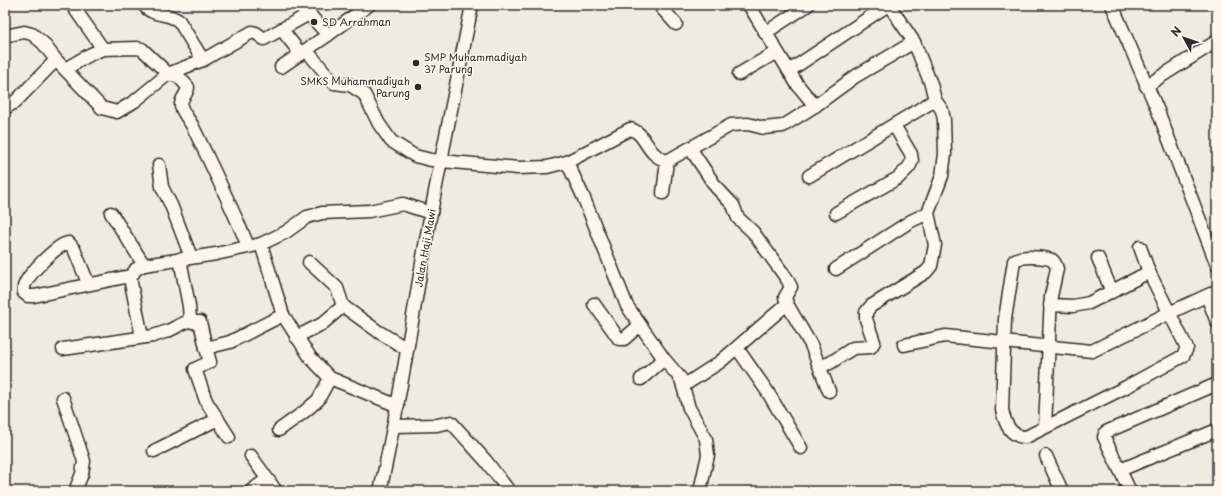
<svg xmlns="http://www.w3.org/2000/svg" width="1222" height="496" font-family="'Playpen Sans',sans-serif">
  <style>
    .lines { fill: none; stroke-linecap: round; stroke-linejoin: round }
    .minor-casing { stroke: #2b2b2b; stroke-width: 15 }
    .minor { stroke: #fbf7ec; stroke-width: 12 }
    .poi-dot { fill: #2b2b2b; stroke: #fbf7ec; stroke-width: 1.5 }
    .labels { text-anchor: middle; stroke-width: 3; stroke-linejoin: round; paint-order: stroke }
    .poi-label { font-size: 10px; fill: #2b2b2b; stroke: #fbf7ec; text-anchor: start }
    .street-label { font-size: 10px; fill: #2b2b2b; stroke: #fbf7ec }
  </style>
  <rect width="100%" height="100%" fill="#eeebe0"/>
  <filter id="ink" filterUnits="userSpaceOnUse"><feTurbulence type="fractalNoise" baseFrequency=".025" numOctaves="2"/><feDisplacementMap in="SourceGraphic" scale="8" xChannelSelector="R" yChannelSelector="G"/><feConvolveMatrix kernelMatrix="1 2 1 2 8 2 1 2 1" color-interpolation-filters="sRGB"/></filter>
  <g filter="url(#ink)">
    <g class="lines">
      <defs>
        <g id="minor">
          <polyline points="72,5 103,49"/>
          <polyline points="659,5 676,24"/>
          <polyline points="749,5 797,84 815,106"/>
          <polyline points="1112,5 1158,111 1217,265"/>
          <polyline points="309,14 328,35"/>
          <polyline points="282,30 301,54"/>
          <polyline points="765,33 808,5"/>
          <path d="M5,36L24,32L32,34L43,43L56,60L102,108L117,112L135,101L168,74L203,60L179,21C168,12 152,17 144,5"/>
          <path d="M306,50L334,83L350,85L364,94L379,124L391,141L415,156L431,160L518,168L547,167L567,162L630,129C647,133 645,155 667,161L731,125L748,124L764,128L783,126L815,106L856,76L914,42"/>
          <polyline points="203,60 252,32 256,33 264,39 309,14 303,5"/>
          <polyline points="281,67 328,35 369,5"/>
          <path d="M65,69L91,54L103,49L137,48L142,49L162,68L168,74L178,76L188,87C188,94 180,98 181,106C182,112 190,121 193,127C212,166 231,205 248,246"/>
          <polyline points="789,71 888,5"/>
          <polyline points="739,74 770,56 778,54"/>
          <polyline points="1146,86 1217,41"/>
          <polyline points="5,108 15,102 56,60"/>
          <polyline points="690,148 716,187 733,205 738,218 753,232 787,279 791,287 785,297 787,304"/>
          <polyline points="567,162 583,196 627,306 664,359 681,379 689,408 706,439 708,455 700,491"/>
          <polyline points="159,165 162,187 171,205 191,257"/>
          <polyline points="809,176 935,100"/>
          <polyline points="663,193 667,161"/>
          <polyline points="111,213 144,265"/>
          <polyline points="836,213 898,178 909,167 912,161 911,154 894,125"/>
          <polyline points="261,244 283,315 310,357 330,378 398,406"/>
          <polyline points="1098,258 1112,292"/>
          <polyline points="309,262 337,288 343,306"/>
          <polyline points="836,269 911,221 928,213"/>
          <path d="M88,283L74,249L69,243C59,242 29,274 25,284C23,287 24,290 24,293L28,296H34L130,276"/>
          <polyline points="1207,296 1217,322"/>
          <polyline points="594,304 619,339 624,339 640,325"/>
          <polyline points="1050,305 1073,306 1089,303 1149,272"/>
          <polyline points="343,306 379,332 407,349"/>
          <polyline points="190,320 192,322 200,322 206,348"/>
          <polyline points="142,337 130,278 136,269 144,265 216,254 261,244 286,232 307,217 322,213 369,211 403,204 431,213"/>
          <polyline points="296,337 322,324 343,306"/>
          <polyline points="904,345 945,336 1092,351 1169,313 1217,291"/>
          <polyline points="737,348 767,391 801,448"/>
          <polyline points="63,349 153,336 168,331 190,320 189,306 180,259"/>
          <polyline points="820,366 830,363 853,348 871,347 874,342 866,319 866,312 871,306 926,272 931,266 935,245 928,213 942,176 945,154 944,120 942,110 935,100 931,84 914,42 889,5"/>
          <polyline points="641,379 664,359"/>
          <polyline points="683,386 720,362 787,304 811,345 829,391"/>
          <polyline points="63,398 84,461 82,474 75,491"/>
          <polyline points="394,426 437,425 451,422 486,461 509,491"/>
          <path d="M1045,427L1051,296L1057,269C1056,265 1055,262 1052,260C1045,257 1019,255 1014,261L1005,319L1002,410C1005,423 1010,437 1026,437L1126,387L1183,356L1187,348L1149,272L1140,247"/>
          <polyline points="279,430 304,412 318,400 330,378"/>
          <polyline points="229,437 206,401 195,369 210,362 206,348 230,342 283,315"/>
          <polyline points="154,451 218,419"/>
          <polyline points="251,456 276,491"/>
          <polyline points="1046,456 1062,491"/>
          <polyline points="1120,470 1217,430"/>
          <polyline points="251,491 267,479"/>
          <path d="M380,491C399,406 412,320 427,234C441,158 457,81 472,5"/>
          <polyline points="1130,491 1104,437 1106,432 1217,384"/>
        </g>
      </defs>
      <use href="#minor" class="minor-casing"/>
      <use href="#minor" class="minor"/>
    </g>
  </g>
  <g class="poi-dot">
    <circle cx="314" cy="22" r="4"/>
    <circle cx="416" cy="63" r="4"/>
    <circle cx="418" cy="87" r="4"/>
  </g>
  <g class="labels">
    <g class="poi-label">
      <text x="322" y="26">SD Arrahman</text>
      <text x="424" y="61">SMP Muhammadiyah<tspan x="424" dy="12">37 Parung</tspan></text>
      <text x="410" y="85" text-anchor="end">SMKS Muhammadiyah<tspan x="410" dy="12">Parung</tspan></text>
    </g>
    <g class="street-label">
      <text transform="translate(425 248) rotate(-80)" y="4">Jalan Haji Mawi</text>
    </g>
  </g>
  <rect width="1222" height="496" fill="none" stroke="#fbf7ec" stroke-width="20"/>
  <rect x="10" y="10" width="1202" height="476" fill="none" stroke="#2b2b2b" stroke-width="1.5" filter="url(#ink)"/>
  <g transform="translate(1184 38) rotate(310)" stroke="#fbf7ec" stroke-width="3" paint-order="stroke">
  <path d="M0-3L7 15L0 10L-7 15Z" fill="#2b2b2b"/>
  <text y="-6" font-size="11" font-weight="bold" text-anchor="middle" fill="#2b2b2b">N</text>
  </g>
</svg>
